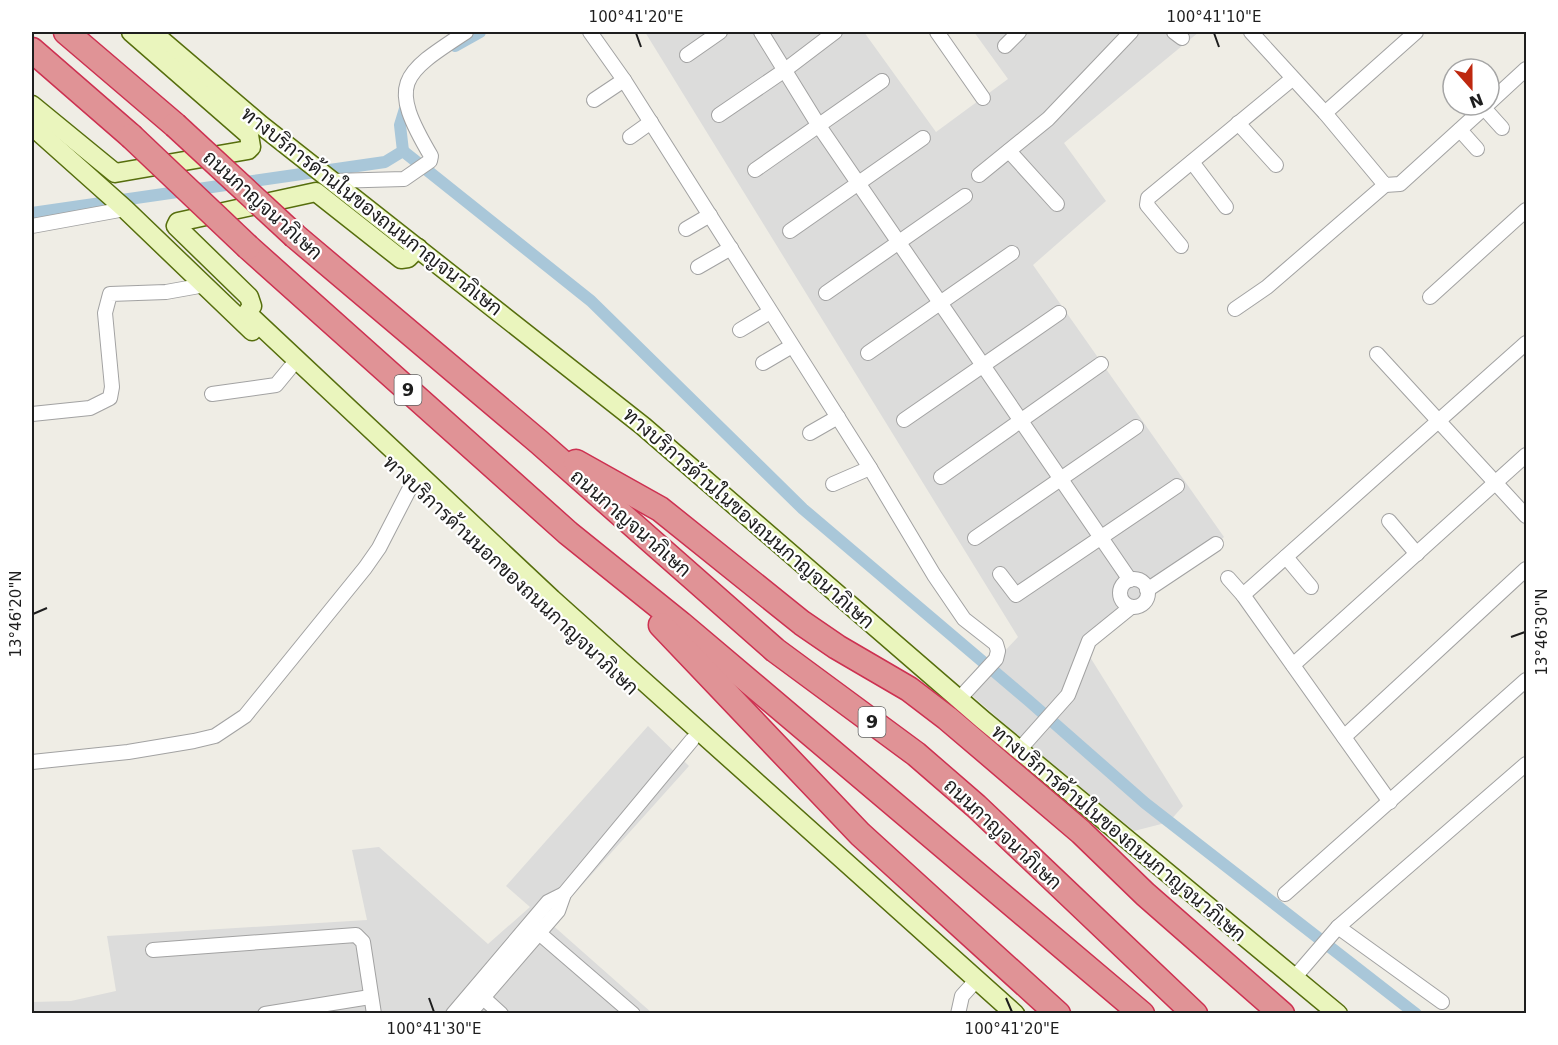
<svg xmlns="http://www.w3.org/2000/svg" width="1558" height="1045" font-family="'DejaVu Sans',Sarabun,sans-serif">
  <style>
    .residential { fill: #dcdcdb }
    .lines { fill: none; stroke-linecap: round; stroke-linejoin: round }
    .canal { stroke: #a9c7d9; stroke-width: 12 }
    .minor-casing { stroke: #a2a2a2; stroke-width: 16 }
    .secondary-casing { stroke: #566e0d; stroke-width: 21 }
    .motorway-casing { stroke: #cd3151; stroke-width: 27 }
    .minor { stroke: #fff; stroke-width: 14 }
    .secondary { stroke: #eaf5bd; stroke-width: 18 }
    .motorway { stroke: #e09396; stroke-width: 24 }
    .motorway-bridge-casing { stroke: #cd3151; stroke-width: 27; stroke-linecap: butt }
    .motorway-bridge { stroke: #e09396; stroke-width: 24 }
    .ticks { fill: none; stroke: #1e1e1e; stroke-width: 2 }
    .labels { text-anchor: middle; stroke-width: 4.5; stroke-linejoin: round; paint-order: stroke }
    .shield { fill: #fff; stroke: #626262; stroke-width: 1.5 }
    .shield-label { font-size: 18px; font-weight: bold; fill: #1e1e1e }
    .street-label { font-size: 20px; fill: #1e1e1e; stroke: #fff }
    .neatline { fill: none; stroke: #1e1e1e; stroke-width: 2 }
    .ticks-label { font-size: 15px; text-anchor: middle; fill: #1e1e1e }
  </style>
  <rect width="100%" height="100%" fill="#efede5"/>
  <g class="residential">
    <polygon points="645,32 864,32 936,132 1008,79 974,32 1199,32 1064,143 1106,201 1033,265 1224,537 1085,649 1183,806 1169,822 1134,831 1031,747 967,691 1018,637"/>
    <polygon points="648,726 689,766 549,922 652,1013 32,1014 32,1002 71,1001 116,991 107,936 367,920 352,850 379,847 488,944 530,907 506,886"/>
  </g>
  <g class="lines">
    <g class="canal">
      <polyline points="455,46 480,32"/>
      <polyline points="403,151 591,301 803,509 1029,701 1145,803 1416,1014"/>
      <polyline points="32,213 385,162 403,151 400,125 408,99"/>
    </g>
    <defs>
      <g id="minor">
        <polyline points="590,32 624,80 870,468 934,575 964,619 996,644 998,651 996,659 959,699"/>
        <polyline points="761,32 819,126 1130,580"/>
        <polyline points="937,32 983,98"/>
        <polyline points="1174,32 1182,38"/>
        <polyline points="1251,32 1325,113 1385,185 1400,184 1487,105"/>
        <polyline points="1005,46 1019,32"/>
        <polyline points="687,55 720,32"/>
        <polyline points="594,100 624,80"/>
        <polyline points="1489,103 1526,69"/>
        <polyline points="1484,108 1502,128"/>
        <polyline points="1325,113 1416,32"/>
        <polyline points="719,115 785,70 835,32"/>
        <polyline points="1238,123 1276,165"/>
        <polyline points="1460,130 1477,149"/>
        <polyline points="630,137 651,122"/>
        <polyline points="1009,151 1057,204"/>
        <polyline points="1192,162 1226,207"/>
        <polyline points="755,170 882,81"/>
        <polyline points="979,175 1048,119 1131,32"/>
        <path d="M332,181L404,179L430,161L431,156C388,83 400,75 466,32"/>
        <polyline points="32,226 125,209"/>
        <polyline points="686,229 710,215"/>
        <polyline points="790,231 923,138"/>
        <polyline points="1181,246 1147,205 1148,198 1292,79"/>
        <polyline points="698,267 731,248"/>
        <polyline points="826,293 965,196"/>
        <polyline points="1430,297 1526,210"/>
        <polyline points="1235,309 1267,287 1385,185"/>
        <polyline points="740,330 770,312"/>
        <polyline points="868,353 1012,253"/>
        <polyline points="1377,354 1526,516"/>
        <polyline points="763,363 792,346"/>
        <polyline points="212,394 276,385 290,368"/>
        <polyline points="32,414 90,408 110,398 112,387 105,313 110,294 166,292 205,285"/>
        <polyline points="904,420 1059,313"/>
        <polyline points="810,433 838,417"/>
        <polyline points="941,477 1101,364"/>
        <polyline points="833,484 870,468"/>
        <polyline points="1389,521 1417,554"/>
        <polyline points="975,538 1136,427"/>
        <polyline points="1286,557 1311,587"/>
        <polyline points="1000,574 1016,595 1177,486"/>
        <polyline points="1228,578 1243,595 1390,802"/>
        <circle cx="1134" cy="593" r="14"/>
        <polyline points="1147,590 1216,544"/>
        <polyline points="1243,595 1526,343"/>
        <polyline points="1293,665 1526,455"/>
        <polyline points="1344,737 1526,569"/>
        <polyline points="1019,750 1068,695 1089,641 1131,607"/>
        <polyline points="32,762 128,752 194,741 215,736 245,716 365,568 379,548 412,484"/>
        <polyline points="1285,894 1526,680"/>
        <polyline points="532,927 633,1014"/>
        <polyline points="1338,927 1442,1002"/>
        <polyline points="153,950 356,935 363,942 374,1014"/>
        <polyline points="1294,978 1338,927 1526,764"/>
        <polyline points="478,993 501,1014"/>
        <polyline points="265,1014 370,997"/>
        <polyline points="453,1014 548,902 564,894"/>
        <polyline points="469,1014 558,911 564,894 692,740"/>
        <polyline points="958,1014 962,996 971,986"/>
      </g>
      <g id="secondary">
        <polyline points="152,32 261,125 643,426 983,720 1338,1014"/>
        <polyline points="32,105 115,173 248,150 251,147 249,135 131,32"/>
        <polyline points="32,126 125,209 252,331"/>
        <polyline points="418,248 408,258 401,259 316,192 178,222 176,226 249,297 252,306 247,313 552,599 1015,1014"/>
      </g>
      <g id="motorway">
        <polyline points="66,32 175,125"/>
        <polyline points="32,50 131,136"/>
        <polyline points="295,236 539,442 775,650 916,754 976,806 1195,1014"/>
        <polyline points="248,247 568,533 681,624 1142,1014"/>
        <polyline points="576,462 660,509 802,623 837,647 909,689 947,718 1081,832 1145,894 1282,1014"/>
        <polyline points="661,625 860,834 1058,1014"/>
      </g>
    </defs>
    <use href="#minor" class="minor-casing"/>
    <use href="#secondary" class="secondary-casing"/>
    <use href="#motorway" class="motorway-casing"/>
    <use href="#minor" class="minor"/>
    <use href="#secondary" class="secondary"/>
    <use href="#motorway" class="motorway"/>
    <defs>
      <g id="motorway-bridge">
        <polyline points="175,125 295,236"/>
        <polyline points="131,136 248,247"/>
      </g>
    </defs>
    <use href="#motorway-bridge" class="motorway-bridge-casing"/>
    <use href="#motorway-bridge" class="motorway-bridge"/>
  </g>
  <path class="ticks" d="M636,33L641,47M1214,33L1219,47M33,614L47,608M1511,637L1525,632M429,998L434,1012M1006,998L1012,1012"/>
  <g class="labels">
    <g class="shield">
      <rect x="394.5" y="375" width="27" height="30" rx="4.5"/>
      <rect x="858.5" y="707" width="27" height="30" rx="4.5"/>
    </g>
    <g class="shield-label">
      <text x="408" y="396">9</text>
      <text x="872" y="728">9</text>
    </g>
    <g class="street-label">
      <text transform="translate(263 205) rotate(42)" y="7">ถนนกาญจนาภิเษก</text>
      <text transform="translate(372 211) rotate(38)" y="7">ทางบริการด้านในของถนนกาญจนาภิเษก</text>
      <text transform="translate(749 518) rotate(41)" y="7">ทางบริการด้านในของถนนกาญจนาภิเษก</text>
      <text transform="translate(631 523) rotate(41)" y="7">ถนนกาญจนาภิเษก</text>
      <text transform="translate(511 575) rotate(43)" y="7">ทางบริการด้านนอกของถนนกาญจนาภิเษก</text>
      <text transform="translate(1119 833) rotate(40)" y="7">ทางบริการด้านในของถนนกาญจนาภิเษก</text>
      <text transform="translate(1003 834) rotate(43)" y="7">ถนนกาญจนาภิเษก</text>
    </g>
  </g>
  <rect width="1558" height="1045" fill="none" stroke="#ffffff" stroke-width="66"/>
  <g transform="translate(1471 87) rotate(159)"><circle r="28" fill="#ffffff" stroke="#a5a5a5" stroke-width="1.5"/>
  <path d="M0-4.5L10 22L0 15L-10 22Z" fill="#be280f"/>
  <text y="-9" font-size="16" font-weight="bold" text-anchor="middle" fill="#1e1e1e">N</text>
  </g>
  <rect x="33" y="33" width="1492" height="979" class="neatline"/>
  <g class="ticks-label">
    <text x="636" y="22">100°41'20"E</text>
    <text x="1214" y="22">100°41'10"E</text>
    <text transform="translate(16 614) rotate(-90)" y="5">13°46'20"N</text>
    <text transform="translate(1542 632) rotate(-90)" y="5">13°46'30"N</text>
    <text x="434" y="1034">100°41'30"E</text>
    <text x="1012" y="1034">100°41'20"E</text>
  </g>
</svg>
